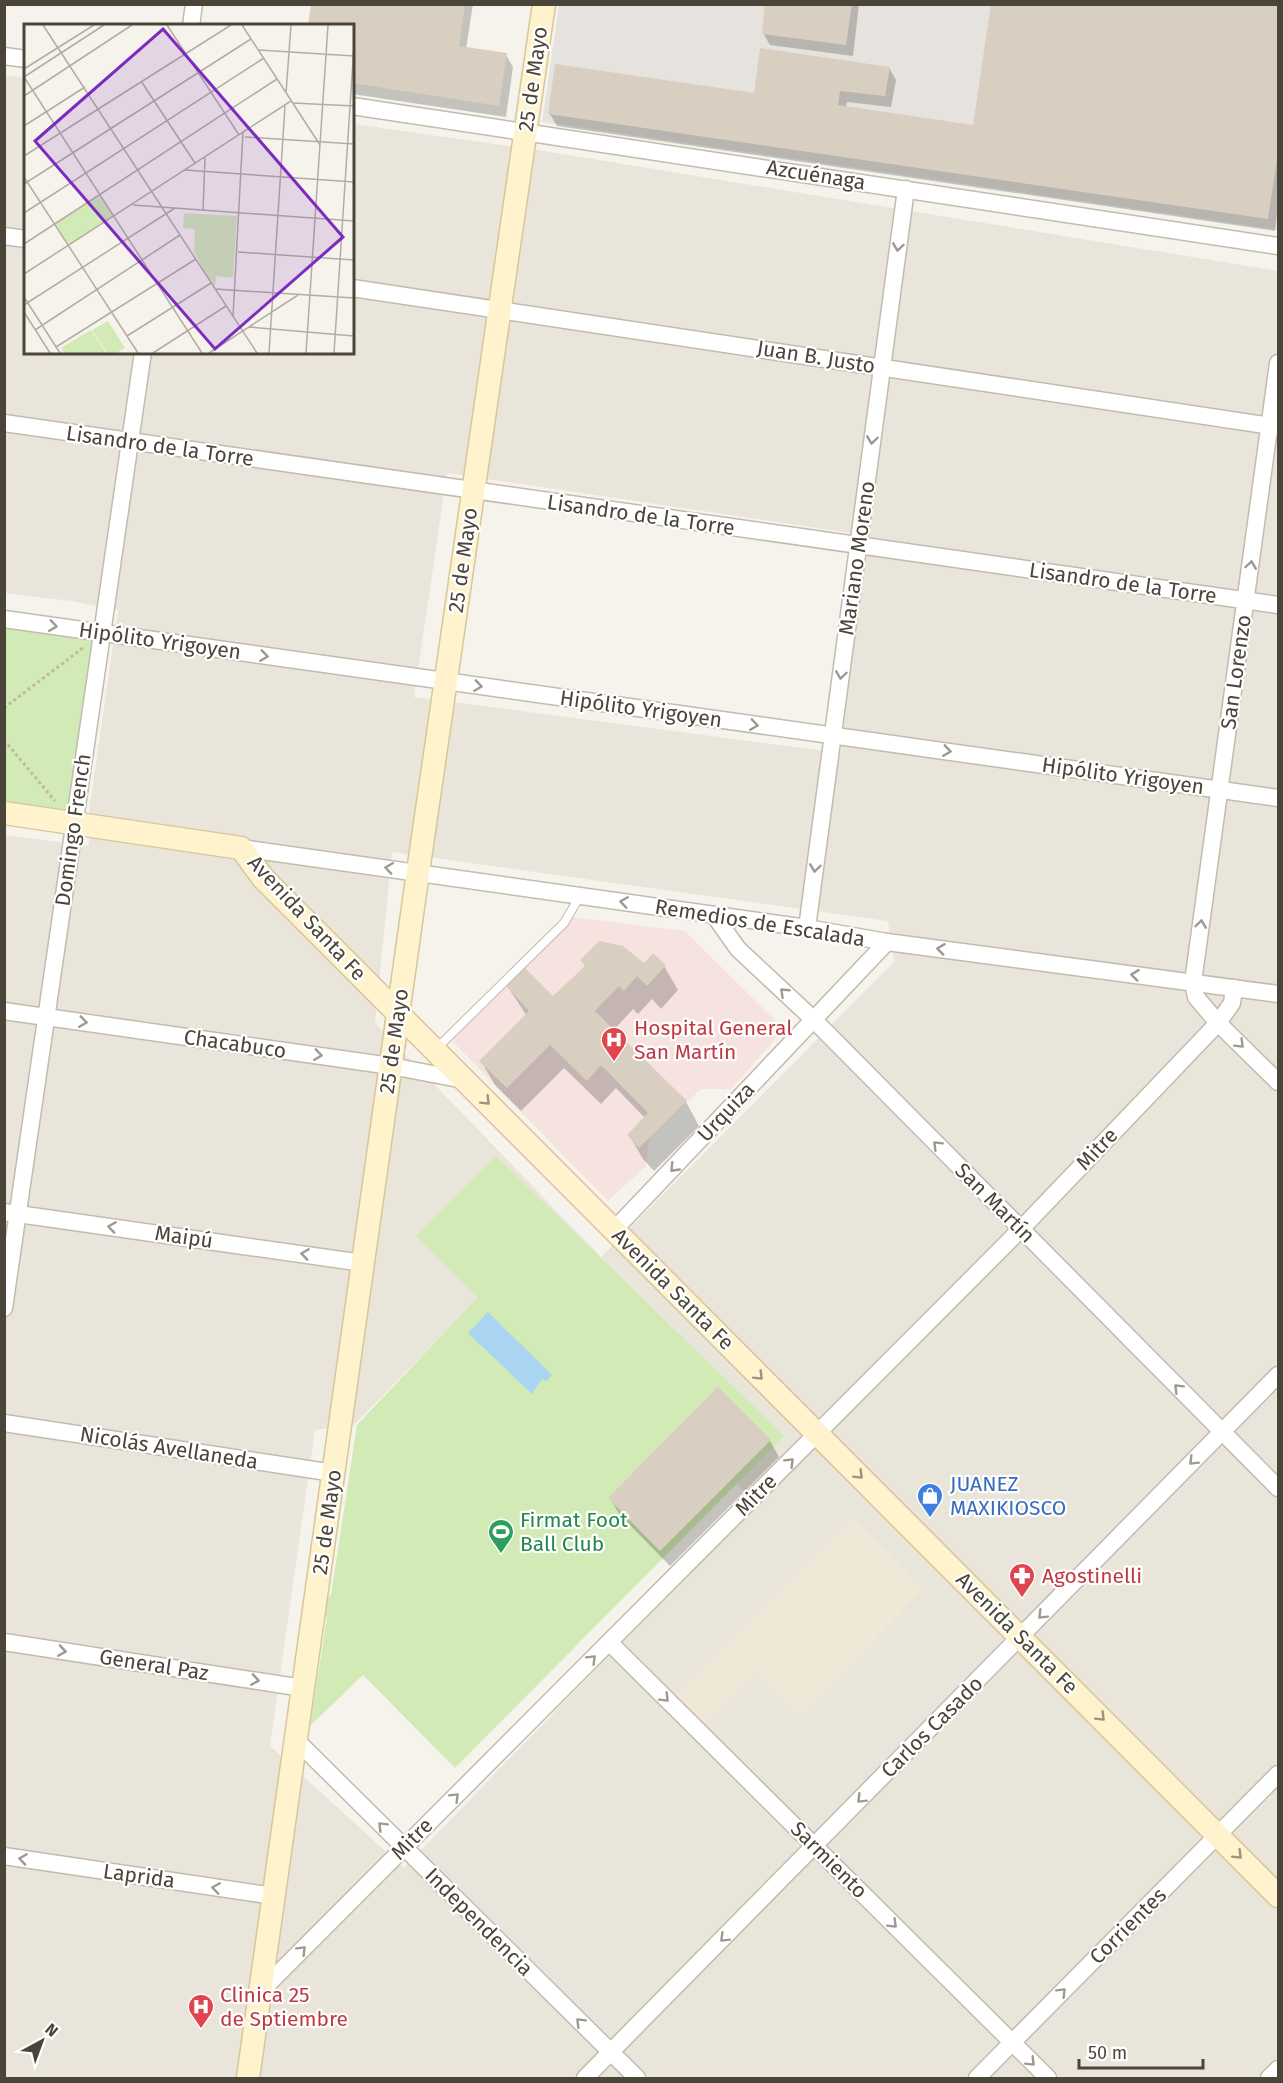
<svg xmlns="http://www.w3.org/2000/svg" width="1283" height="2083" font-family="'Fira Sans',sans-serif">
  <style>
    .residential { fill: #eae5da; fill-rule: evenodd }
    .industrial { fill: #e6e2dd }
    .education { fill: #efe8d6 }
    .medical { fill: #f6e3e0 }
    .green { fill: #d2eab5 }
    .water { fill: #a9d4f2 }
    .shadow { fill: #0003 }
    .building { fill: #d8cfc1 }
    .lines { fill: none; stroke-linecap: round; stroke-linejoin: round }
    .lane-casing { stroke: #c2bbae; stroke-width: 10 }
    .street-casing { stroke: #c2bbae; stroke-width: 19 }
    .secondary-casing { stroke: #d6c79b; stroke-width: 25 }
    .path { stroke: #c4b79f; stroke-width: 3; stroke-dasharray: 3 3; stroke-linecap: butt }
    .lane { stroke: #fff; stroke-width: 8 }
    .street { stroke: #fff; stroke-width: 16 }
    .secondary { stroke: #fff3cd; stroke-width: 22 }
    .oneway { stroke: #9c9892 }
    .oneway2 { stroke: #9c937c }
    .labels { text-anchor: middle; stroke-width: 4.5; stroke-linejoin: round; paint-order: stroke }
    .street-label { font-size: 21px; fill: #4b4439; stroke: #fff }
    .health-label { font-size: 21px; fill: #be3a42; stroke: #fff; text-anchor: start }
    .shop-label { font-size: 21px; fill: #366cbe; stroke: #fff; text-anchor: start }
    .leisure-label { font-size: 21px; fill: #27864d; stroke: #fff; text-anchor: start }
    .inset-road { fill: none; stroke: #b2ada4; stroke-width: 1.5 }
    .view { fill: #7b2cbf; fill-opacity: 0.15; stroke: #7b2cbf; stroke-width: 3 }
    .inset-edge { fill: none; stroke: #4b4439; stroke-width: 3 }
  </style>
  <rect width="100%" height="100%" fill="#f6f3ec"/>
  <path class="residential" d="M5,75L25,78L26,352H352L353,124L550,152L1278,271V2078H5V835L89,846L90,805L118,610L71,601L5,593ZM447,473L865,535L841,753L414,697ZM392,852L888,921L894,962L601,1257L375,1023ZM421,1236L679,1426L756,1503L404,1868L270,1746L315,1430L354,1425L479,1297Z"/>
  <polygon class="industrial" points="559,5 1278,5 1278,230 542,122"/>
  <polygon class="education" points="854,1518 923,1590 801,1716 756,1671 703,1725 676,1695"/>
  <polygon class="medical" points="572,917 685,931 784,1029 731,1089 701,1089 650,1137 645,1167 608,1201 449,1038"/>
  <g class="green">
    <polygon points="5,619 102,633 74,823 5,813"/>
    <polygon points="496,1156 784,1436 455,1768 363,1675 310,1726 327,1617 318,1608 331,1595 357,1425 478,1297 416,1236"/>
  </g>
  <polygon class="water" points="488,1312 552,1375 546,1381 543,1379 539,1383 532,1394 468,1333"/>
  <g class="shadow">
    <polygon points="313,4 473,4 466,49 506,55 513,67 506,117 352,94 352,26"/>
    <polygon points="767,4 859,4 853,56 770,45 763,33"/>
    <polygon points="992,4 1278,4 1278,206 1275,231 557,126 550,114 755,95 889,68 896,80 891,107 847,102 846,107 974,127"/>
    <polygon points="582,961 664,966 678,990 661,1009 652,999 638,1014 633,1009 613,1031 686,1102 699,1126 654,1171 643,1159 629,1135 645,1118 616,1088 601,1104 564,1068 521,1111 495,1085 481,1061 527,1016 507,986 553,998 586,967"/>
    <polygon points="770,1441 779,1457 670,1566 619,1514 610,1498"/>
  </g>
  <g class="building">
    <polygon points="311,4 465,4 459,46 507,53 499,106 352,83 352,26 308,26"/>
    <polygon points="765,4 852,4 846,45 762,34"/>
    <polygon points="991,4 1278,4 1278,153 1268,219 548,114 555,64 754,93 760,48 890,67 885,96 840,91 838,105 973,125"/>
    <polygon points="599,941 623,946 644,963 653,953 666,965 647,986 637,976 624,991 619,986 595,1011 687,1101 639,1148 627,1135 648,1113 601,1065 587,1081 550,1045 507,1088 479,1061 529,1011 506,986 524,967 553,996 585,966 580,960"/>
    <polygon points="718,1387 771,1440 660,1551 608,1498"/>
  </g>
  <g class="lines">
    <defs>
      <polyline id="lane" points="435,1050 564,923 580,896"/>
      <g id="street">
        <polyline points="191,26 194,4"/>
        <polyline points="4,56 26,59"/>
        <polyline points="352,106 1278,246"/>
        <polyline points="4,236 26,239"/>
        <polyline points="352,288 1278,427"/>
        <polyline points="1278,363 1193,982 1196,997 1218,1023 1278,1082"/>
        <polyline points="4,423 1278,605"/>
        <polyline points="4,619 1278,798"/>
        <polyline points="241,848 807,928 887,942 1278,994"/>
        <polyline points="714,915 738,949 813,1019 1278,1488"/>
        <polyline points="807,928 906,189"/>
        <polyline points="4,1011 391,1066 464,1080"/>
        <polyline points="4,1212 363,1263"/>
        <polyline points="614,1230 887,942"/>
        <polyline points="4,1308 143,352"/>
        <polyline points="4,1423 334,1473"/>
        <polyline points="4,1642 303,1688"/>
        <polyline points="609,1642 1048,2078"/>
        <polyline points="296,1740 637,2078"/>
        <polyline points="4,1856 274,1896"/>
        <polyline points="261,1991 1021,1229 1218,1023 1232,1003 1234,988"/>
        <polyline points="585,2078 1278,1375"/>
        <polyline points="977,2078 1278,1774"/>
        <polyline points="1269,2078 1278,2069"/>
      </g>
      <g id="secondary">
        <polyline points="4,813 241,848 263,878 1278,1896"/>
        <polyline points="248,2078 418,872 544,4"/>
      </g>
    </defs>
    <use href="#lane" class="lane-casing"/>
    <use href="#street" class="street-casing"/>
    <use href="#secondary" class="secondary-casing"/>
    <g class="path">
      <polyline points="4,708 84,647"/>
      <polyline points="4,740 55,801"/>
    </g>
    <use href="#lane" class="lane"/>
    <use href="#street" class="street"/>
    <use href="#secondary" class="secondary"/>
  </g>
  <defs><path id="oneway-chevron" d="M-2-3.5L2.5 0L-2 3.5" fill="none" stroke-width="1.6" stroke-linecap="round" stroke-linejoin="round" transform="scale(1.5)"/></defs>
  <g class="oneway">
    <use href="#oneway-chevron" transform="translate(898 247) rotate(98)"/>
    <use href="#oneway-chevron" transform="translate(872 440) rotate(98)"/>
    <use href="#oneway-chevron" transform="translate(1251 565) rotate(-82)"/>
    <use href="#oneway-chevron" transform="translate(53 626) rotate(8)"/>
    <use href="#oneway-chevron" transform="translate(264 656) rotate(8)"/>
    <use href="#oneway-chevron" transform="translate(841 675) rotate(98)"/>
    <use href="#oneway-chevron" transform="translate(478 686) rotate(8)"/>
    <use href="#oneway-chevron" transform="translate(754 725) rotate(8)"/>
    <use href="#oneway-chevron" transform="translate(947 751) rotate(8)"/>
    <use href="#oneway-chevron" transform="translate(389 868) rotate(-172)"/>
    <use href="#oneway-chevron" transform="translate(815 868) rotate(98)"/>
    <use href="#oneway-chevron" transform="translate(624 902) rotate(-172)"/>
    <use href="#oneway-chevron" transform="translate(1201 924) rotate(-82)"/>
    <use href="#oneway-chevron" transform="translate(941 949) rotate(-173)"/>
    <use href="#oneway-chevron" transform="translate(1135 975) rotate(-173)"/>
    <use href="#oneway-chevron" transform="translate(784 992) rotate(-137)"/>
    <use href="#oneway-chevron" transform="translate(83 1022) rotate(8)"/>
    <use href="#oneway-chevron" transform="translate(1240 1044) rotate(45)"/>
    <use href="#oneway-chevron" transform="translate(318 1055) rotate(8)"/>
    <use href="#oneway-chevron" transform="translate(937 1145) rotate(-135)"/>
    <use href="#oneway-chevron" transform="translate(674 1168) rotate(134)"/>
    <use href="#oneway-chevron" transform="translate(112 1227) rotate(-172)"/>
    <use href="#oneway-chevron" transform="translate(305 1254) rotate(-172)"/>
    <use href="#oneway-chevron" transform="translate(1178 1388) rotate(-135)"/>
    <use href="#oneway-chevron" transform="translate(1193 1461) rotate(135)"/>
    <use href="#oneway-chevron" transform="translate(790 1462) rotate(-45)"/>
    <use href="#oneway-chevron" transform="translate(1042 1615) rotate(135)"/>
    <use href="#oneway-chevron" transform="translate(62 1651) rotate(9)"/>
    <use href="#oneway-chevron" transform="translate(592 1659) rotate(-45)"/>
    <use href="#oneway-chevron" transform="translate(255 1680) rotate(9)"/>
    <use href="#oneway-chevron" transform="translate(665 1698) rotate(45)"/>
    <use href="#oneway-chevron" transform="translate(455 1797) rotate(-45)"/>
    <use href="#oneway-chevron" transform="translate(861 1799) rotate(135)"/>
    <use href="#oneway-chevron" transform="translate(382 1826) rotate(-135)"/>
    <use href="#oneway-chevron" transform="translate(23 1859) rotate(-172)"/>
    <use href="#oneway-chevron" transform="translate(216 1888) rotate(-172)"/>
    <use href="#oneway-chevron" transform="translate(893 1924) rotate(45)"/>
    <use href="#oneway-chevron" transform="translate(724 1938) rotate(135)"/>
    <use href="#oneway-chevron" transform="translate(302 1950) rotate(-45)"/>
    <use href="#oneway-chevron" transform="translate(1062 1992) rotate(-45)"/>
    <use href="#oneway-chevron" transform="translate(580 2022) rotate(-135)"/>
    <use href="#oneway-chevron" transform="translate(1031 2062) rotate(45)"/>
  </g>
  <g class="oneway2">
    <use href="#oneway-chevron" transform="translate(486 1101) rotate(45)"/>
    <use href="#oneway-chevron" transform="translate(759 1376) rotate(45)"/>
    <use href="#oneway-chevron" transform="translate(859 1475) rotate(45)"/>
    <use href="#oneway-chevron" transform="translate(1101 1717) rotate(45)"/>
    <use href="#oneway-chevron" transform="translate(1238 1855) rotate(45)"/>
  </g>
  <defs>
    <symbol id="hospital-pin" viewBox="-11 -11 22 30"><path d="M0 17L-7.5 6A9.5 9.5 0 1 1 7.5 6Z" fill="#e0444e" stroke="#fff"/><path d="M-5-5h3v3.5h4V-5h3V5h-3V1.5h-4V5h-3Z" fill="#fff"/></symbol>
    <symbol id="shop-pin" viewBox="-11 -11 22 30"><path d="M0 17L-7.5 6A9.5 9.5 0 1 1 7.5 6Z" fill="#3f7fe0" stroke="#fff"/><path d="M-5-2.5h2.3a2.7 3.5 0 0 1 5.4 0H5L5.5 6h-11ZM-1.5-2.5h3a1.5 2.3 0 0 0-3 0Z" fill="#fff"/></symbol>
    <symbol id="stadium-pin" viewBox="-11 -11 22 30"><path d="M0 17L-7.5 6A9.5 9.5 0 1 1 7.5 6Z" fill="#2e9e5b" stroke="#fff"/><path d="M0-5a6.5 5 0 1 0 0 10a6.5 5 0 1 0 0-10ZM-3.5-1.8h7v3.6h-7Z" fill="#fff"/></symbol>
    <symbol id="pharmacy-pin" viewBox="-11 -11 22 30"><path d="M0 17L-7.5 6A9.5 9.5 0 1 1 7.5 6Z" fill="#e0444e" stroke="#fff"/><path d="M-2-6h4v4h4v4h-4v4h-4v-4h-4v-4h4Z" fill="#fff"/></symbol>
  </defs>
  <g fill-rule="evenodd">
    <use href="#hospital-pin" x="599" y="1025" width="30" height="40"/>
    <use href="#shop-pin" x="915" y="1481" width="30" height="40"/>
    <use href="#stadium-pin" x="486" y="1517" width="30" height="40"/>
    <use href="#pharmacy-pin" x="1007" y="1561" width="30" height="40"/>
    <use href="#hospital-pin" x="186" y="1992" width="30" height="40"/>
  </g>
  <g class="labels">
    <g class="street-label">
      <text transform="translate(533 79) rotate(-82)" y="7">25 de Mayo</text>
      <text transform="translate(816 175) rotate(9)" y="7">Azcuénaga</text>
      <text transform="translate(816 357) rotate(9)" y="7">Juan B. Justo</text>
      <text transform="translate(160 446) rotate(8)" y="7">Lisandro de la Torre</text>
      <text transform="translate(641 515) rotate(8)" y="7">Lisandro de la Torre</text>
      <text transform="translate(857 558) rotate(-82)" y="7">Mariano Moreno</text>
      <text transform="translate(463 560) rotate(-82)" y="7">25 de Mayo</text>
      <text transform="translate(1123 583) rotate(8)" y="7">Lisandro de la Torre</text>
      <text transform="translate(160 641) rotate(8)" y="7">Hipólito Yrigoyen</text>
      <text transform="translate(1236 672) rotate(-82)" y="7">San Lorenzo</text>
      <text transform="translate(641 709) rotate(8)" y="7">Hipólito Yrigoyen</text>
      <text transform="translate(1123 776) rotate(8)" y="7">Hipólito Yrigoyen</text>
      <text transform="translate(73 830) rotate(-82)" y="7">Domingo French</text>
      <text transform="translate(307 918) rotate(47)" y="7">Avenida Santa Fe</text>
      <text transform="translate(760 923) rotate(9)" y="7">Remedios de Escalada</text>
      <text transform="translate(394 1041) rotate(-82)" y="7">25 de Mayo</text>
      <text transform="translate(235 1044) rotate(8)" y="7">Chacabuco</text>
      <text transform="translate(726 1112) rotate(-47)" y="7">Urquiza</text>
      <text transform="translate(1097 1149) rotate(-46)" y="7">Mitre</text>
      <text transform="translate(995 1203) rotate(45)" y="7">San Martín</text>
      <text transform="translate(184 1237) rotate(8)" y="7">Maipú</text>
      <text transform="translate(673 1289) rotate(45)" y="7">Avenida Santa Fe</text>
      <text transform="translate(169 1448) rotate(9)" y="7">Nicolás Avellaneda</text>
      <text transform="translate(756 1495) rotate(-45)" y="7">Mitre</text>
      <text transform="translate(327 1522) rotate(-82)" y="7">25 de Mayo</text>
      <text transform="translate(1017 1633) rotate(45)" y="7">Avenida Santa Fe</text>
      <text transform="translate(154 1665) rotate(9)" y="7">General Paz</text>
      <text transform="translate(932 1727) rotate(-45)" y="7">Carlos Casado</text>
      <text transform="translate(412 1839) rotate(-45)" y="7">Mitre</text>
      <text transform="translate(829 1860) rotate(45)" y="7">Sarmiento</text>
      <text transform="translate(139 1876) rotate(8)" y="7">Laprida</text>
      <text transform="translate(479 1922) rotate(45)" y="7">Independencia</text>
      <text transform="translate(1128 1926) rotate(-45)" y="7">Corrientes</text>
    </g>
    <g class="health-label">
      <text x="634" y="1035">Hospital General<tspan x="634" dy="24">San Martín</tspan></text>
      <text x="1042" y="1583">Agostinelli</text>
      <text x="220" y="2002">Clinica 25<tspan x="220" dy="24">de Sptiembre</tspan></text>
    </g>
    <g class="shop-label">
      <text x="950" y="1491">JUANEZ<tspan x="950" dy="24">MAXIKIOSCO</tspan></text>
    </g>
    <g class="leisure-label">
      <text x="520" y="1527">Firmat Foot<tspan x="520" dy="24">Ball Club</tspan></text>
    </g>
  </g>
  <g transform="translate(24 24)">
    <rect width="330" height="330" fill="#f6f3ec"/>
    <path d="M76,171L89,192L45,221L31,200ZM160,189L213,192L209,254L192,252L191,262L182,250L170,228L171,205L159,204ZM84,297L101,324L92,329H83L68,306ZM67,306L82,329H40L37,324Z" fill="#d2eab5"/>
    <path class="inset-road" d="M19,1L233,329M143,1L215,111M218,1L296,121M235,26L330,32M0,45L70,1M0,53L178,329M0,53L80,1M117,57L171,139M262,69L267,1M0,72L108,1M269,79L330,82M0,102L61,63M221,113L330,120M0,132L207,1M161,146L330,158M0,153L114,329M0,160L227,15M109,181L330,197M179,186L181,134M0,189L240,34M0,220L253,55M214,228L330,236M0,250L267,77M191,265L330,274M0,273L36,329M0,281L151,184M0,288L26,329M209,292L219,108M225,303L330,312M11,306L156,211M103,312L187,259M32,323L172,235M129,329L202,282M185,329L274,271M245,329L261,82M282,329L304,1M310,329L330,21"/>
    <path class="view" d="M139,5L319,213L191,325L11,117Z"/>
    <rect width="330" height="330" class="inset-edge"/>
  </g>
  <rect width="1283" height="2083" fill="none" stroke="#4b4439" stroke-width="12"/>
  <g transform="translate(42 2041) rotate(41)" stroke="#ffffff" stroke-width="4.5" paint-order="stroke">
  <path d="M0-4.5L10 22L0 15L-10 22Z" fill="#4b4439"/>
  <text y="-9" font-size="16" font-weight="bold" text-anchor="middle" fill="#4b4439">N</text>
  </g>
  <path d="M1079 2059v9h124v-9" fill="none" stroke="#4b4439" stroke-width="3"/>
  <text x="1088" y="2059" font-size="18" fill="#4b4439" stroke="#ffffff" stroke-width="4.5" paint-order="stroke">50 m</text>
</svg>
